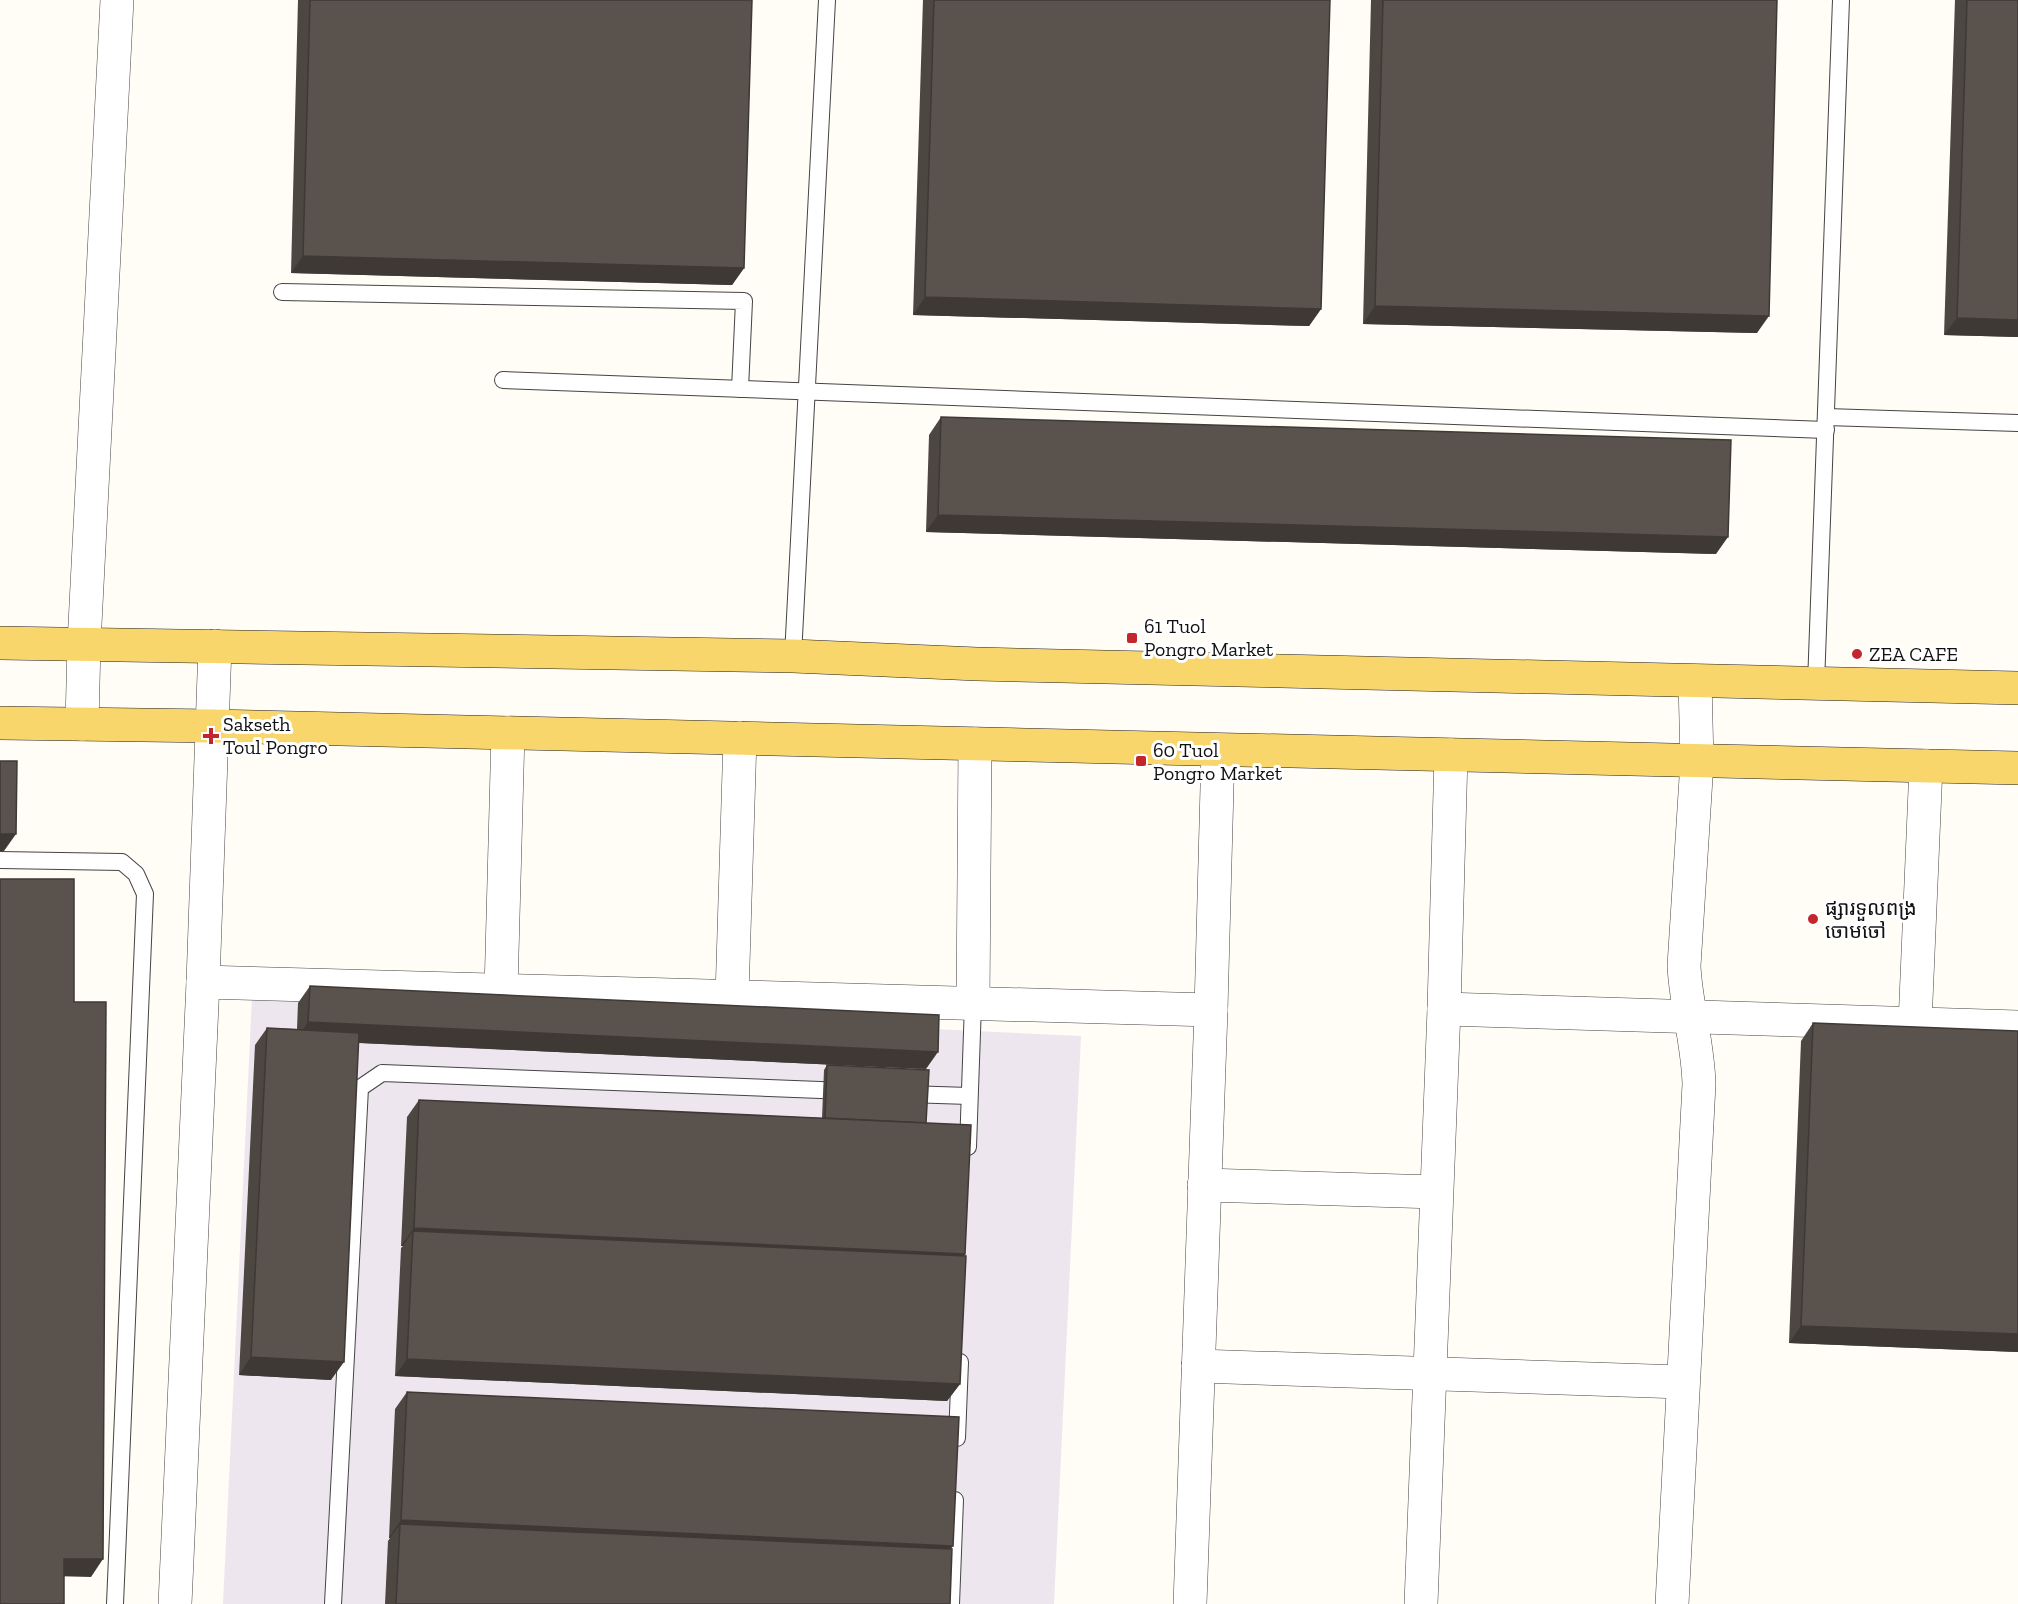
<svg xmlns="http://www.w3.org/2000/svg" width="2018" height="1604" font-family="'Zilla Slab','Noto Sans Khmer',serif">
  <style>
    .industrial { fill: #eee6ef }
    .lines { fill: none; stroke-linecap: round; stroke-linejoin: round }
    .lane-casing { stroke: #444; stroke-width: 18 }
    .street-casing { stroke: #444; stroke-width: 34 }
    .primary-casing { stroke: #222; stroke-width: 34 }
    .lane { stroke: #fff; stroke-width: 16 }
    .street { stroke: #fff; stroke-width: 33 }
    .primary { stroke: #f9d66b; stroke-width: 33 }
    .wall { fill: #4d4742 }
    .shaded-wall { fill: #3f3936 }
    .building { fill: #5a524d; stroke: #3f3936; stroke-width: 1.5 }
    .poi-dot { fill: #c4262e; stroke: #fff; stroke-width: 2 }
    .labels { text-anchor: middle; stroke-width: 6; stroke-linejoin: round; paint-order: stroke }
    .poi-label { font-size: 20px; fill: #111; stroke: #fff; text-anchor: start }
  </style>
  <rect width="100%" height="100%" fill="#fffdf5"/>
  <polygon class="industrial" points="252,997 1081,1036 1054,1604 223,1604"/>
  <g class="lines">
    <defs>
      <g id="lane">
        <polyline points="282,292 744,301 740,389"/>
        <polyline points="503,380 1826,430"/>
        <polyline points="1826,417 2018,423"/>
        <polyline points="793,656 827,0"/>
        <polyline points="1816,684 1841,0"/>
        <polyline points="0,860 122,862 136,874 145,894 115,1604"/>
        <polyline points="907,1094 969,1096"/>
        <polyline points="968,1147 973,1004"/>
        <polyline points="957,1438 960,1362"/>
        <polyline points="333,1604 360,1088 382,1073 846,1091"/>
        <polyline points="951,1604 955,1500"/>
      </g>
      <g id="street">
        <polyline points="82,724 84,644 117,0"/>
        <polyline points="203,982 1211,1010"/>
        <polyline points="501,991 508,733"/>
        <polyline points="732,997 740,738"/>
        <polyline points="973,1004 975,744"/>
        <polyline points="1444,1009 2018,1027"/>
        <polyline points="1915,1024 1926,766"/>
        <polyline points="1204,1185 1436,1192"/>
        <polyline points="1198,1366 1682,1382"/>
        <polyline points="175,1604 203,982 215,646"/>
        <polyline points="1190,1604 1211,1010 1218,750"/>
        <polyline points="1421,1604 1444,1009 1451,755"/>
        <path d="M1672,1604L1699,1084C1698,1043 1686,1006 1684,966L1697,762L1695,681"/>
      </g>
      <g id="primary">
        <polyline points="0,643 793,656 977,664 2018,688"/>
        <polyline points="0,723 213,726 2018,768"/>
      </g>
    </defs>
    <use href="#lane" class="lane-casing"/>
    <use href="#street" class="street-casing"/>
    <use href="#primary" class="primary-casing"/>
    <use href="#lane" class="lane"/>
    <use href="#street" class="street"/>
    <use href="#primary" class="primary"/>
  </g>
  <g class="wall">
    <polygon points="298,0 752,0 744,268 732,285 291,273"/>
    <polygon points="923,0 1330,0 1321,309 1309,326 913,315"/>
    <polygon points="1371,0 1777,0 1757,333 1363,324"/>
    <polygon points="1955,0 2018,0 2018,337 1944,335"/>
    <polygon points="941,417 1716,554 926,532 929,435"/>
    <polygon points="310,986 926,1069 359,1043 331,1380 239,1375 255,1045 267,1028 297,1029 298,1003"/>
    <polygon points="1813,1023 2018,1031 2018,1352 1789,1343 1801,1041"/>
    <polygon points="827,1065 926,1123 965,1254 964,1256 960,1384 947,1401 395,1376 401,1248 403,1246 401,1246 407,1117 419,1100 822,1118 824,1070"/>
    <polygon points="407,1392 951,1549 950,1604 385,1604 388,1541 390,1538 389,1538 395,1409"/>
  </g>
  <g class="shaded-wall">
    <polygon points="303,256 744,268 732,285 291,273"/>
    <polygon points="925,297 1321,309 1309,326 913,315"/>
    <polygon points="1375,306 1769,316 1757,333 1363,324"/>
    <polygon points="1957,318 2018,320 2018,337 1944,335"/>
    <polygon points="938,515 1728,537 1716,554 926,532"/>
    <polygon points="0,834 16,834 4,851 0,851"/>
    <polygon points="308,1022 938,1052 926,1069 296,1040"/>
    <polygon points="414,1228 965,1254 953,1271 413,1231 403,1246 401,1246"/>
    <polygon points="1801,1326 2018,1334 2018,1352 1789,1343"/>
    <polygon points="251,1357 344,1362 331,1380 239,1375"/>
    <polygon points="407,1359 960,1384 947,1401 395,1376"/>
    <polygon points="401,1520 953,1546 941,1563 400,1524 390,1538 389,1538"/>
    <polygon points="64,1559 103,1559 91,1577 52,1576"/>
  </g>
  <g class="building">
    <polygon points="310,0 752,0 744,268 303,256"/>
    <polygon points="934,0 1330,0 1321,309 925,297"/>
    <polygon points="1383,0 1777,0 1769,316 1375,306"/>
    <polygon points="1967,0 2018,0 2018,320 1957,318"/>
    <polygon points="941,417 1731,440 1728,537 938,515"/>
    <polygon points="0,761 17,761 16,834 0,834"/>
    <polygon points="0,879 74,879 74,1002 106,1002 103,1559 64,1559 64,1604 0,1604"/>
    <polygon points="310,986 939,1015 938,1052 308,1022"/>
    <polygon points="1813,1023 2018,1031 2018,1334 1801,1326"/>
    <polygon points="267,1028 359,1033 344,1362 251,1357"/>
    <polygon points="827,1065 929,1070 926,1123 825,1118"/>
    <polygon points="419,1100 971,1125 965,1254 414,1228"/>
    <polygon points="413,1231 966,1256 960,1384 407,1359"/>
    <polygon points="407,1392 959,1417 953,1546 401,1520"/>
    <polygon points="400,1524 952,1549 950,1604 396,1604"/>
  </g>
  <g class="poi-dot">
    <rect x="1126" y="632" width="12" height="12" rx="3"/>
    <circle cx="1857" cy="654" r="6"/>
    <path d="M208 727h6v6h6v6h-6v6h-6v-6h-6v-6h6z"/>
    <rect x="1135" y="755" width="12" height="12" rx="3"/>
    <circle cx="1813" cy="919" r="6"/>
  </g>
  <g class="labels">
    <g class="poi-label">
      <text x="1144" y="633">61 Tuol<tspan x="1144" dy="23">Pongro Market</tspan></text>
      <text x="1869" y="661">ZEA CAFE</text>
      <text x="223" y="731">Sakseth<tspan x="223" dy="23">Toul Pongro</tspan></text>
      <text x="1153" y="757">60 Tuol<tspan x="1153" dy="23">Pongro Market</tspan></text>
      <text x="1825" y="915">ផ្សារទួលពង្រ<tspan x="1825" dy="23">ចោមចៅ</tspan></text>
    </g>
  </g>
</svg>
